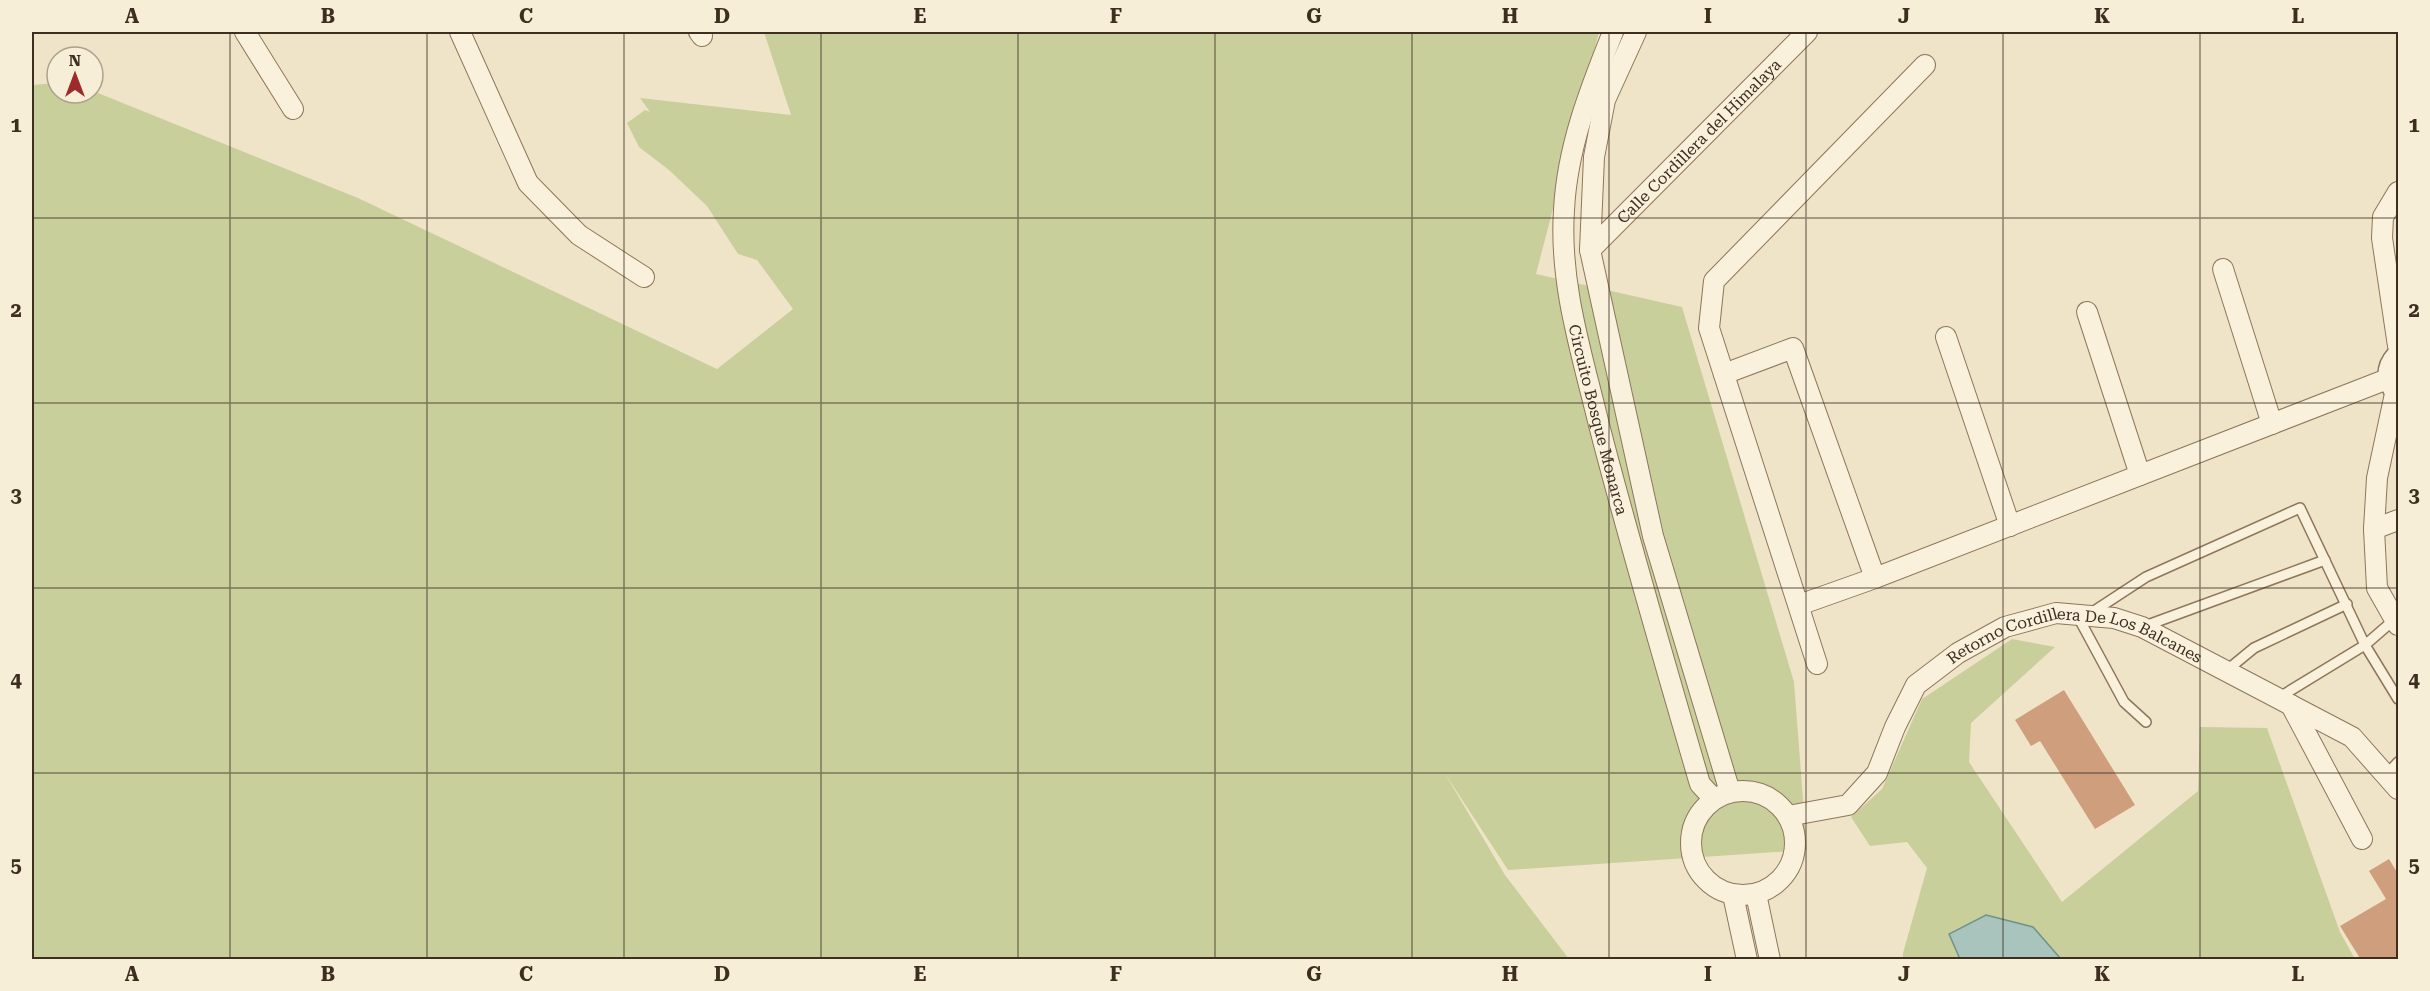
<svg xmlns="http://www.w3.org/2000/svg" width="2430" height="991" font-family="'Roboto Serif',serif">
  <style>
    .green { fill: #c9cf9b }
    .water { fill: #a9c4bc; stroke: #6f938a; stroke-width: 1.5 }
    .building { fill: #cf9f7d }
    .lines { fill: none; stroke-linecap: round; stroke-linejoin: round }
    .service-casing { stroke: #8d765c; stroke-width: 12 }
    .minor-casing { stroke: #8d765c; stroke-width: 22 }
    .tertiary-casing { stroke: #8d765c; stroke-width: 27 }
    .service { stroke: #faf1dc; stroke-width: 9 }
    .minor { stroke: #faf1dc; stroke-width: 20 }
    .tertiary { stroke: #faf1dc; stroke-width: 24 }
    .grid { fill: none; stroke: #3d2e20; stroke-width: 1.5; stroke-opacity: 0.55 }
    .labels { text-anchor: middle; stroke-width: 4.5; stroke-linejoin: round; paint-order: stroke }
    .street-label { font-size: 16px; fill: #3d2e20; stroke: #f7eed8 }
    .neatline { fill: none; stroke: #3d2e20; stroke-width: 2 }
    .grid-label { font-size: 20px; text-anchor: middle; font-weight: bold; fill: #3d2e20 }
  </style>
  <rect width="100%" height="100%" fill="#f0e4c8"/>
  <g class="green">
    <polygon points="764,32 1599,32 1536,274 1682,307 1794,682 1807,850 1508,870 1444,772 1505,875 1569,959 32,959 32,85 57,83 57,93 93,93 93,91 358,198 717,369 793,309 757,260 738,254 707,206 669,170 639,147 627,123 645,110 650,112 640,98 791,115"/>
    <polygon points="2012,639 2055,647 1971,723 1969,762 2062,902 2198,791 2200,727 2267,728 2340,932 2355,959 1903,959 1903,953 1927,868 1907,842 1870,846 1851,817 1882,789 1922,699"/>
  </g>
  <polygon class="water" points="1986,915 2033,927 2061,959 1960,959 1949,934"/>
  <g class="building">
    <polygon points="2064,690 2135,805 2095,829 2040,741 2031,746 2015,720"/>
    <polygon points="2389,859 2398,874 2398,960 2361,960 2340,926 2386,899 2369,871"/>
  </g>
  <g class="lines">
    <defs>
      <g id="service">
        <polyline points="2091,613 2146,577 2300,508 2365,645 2278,698"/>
        <polyline points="2077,615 2124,702 2146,722"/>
        <polyline points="2395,619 2365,645 2398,699"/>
        <polyline points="2145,626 2325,560"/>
        <polyline points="2226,671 2254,648 2347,604"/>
        <polyline points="2386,775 2398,762"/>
      </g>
      <g id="minor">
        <polyline points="245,32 293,109"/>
        <polyline points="460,32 528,183 579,235 644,277"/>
        <polyline points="699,32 702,36"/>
        <path id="s1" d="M1613,32C1590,89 1567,148 1564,210C1559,284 1582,354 1599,425C1630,545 1665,664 1700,784L1714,799"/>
        <polyline points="1636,32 1605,100 1594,157 1590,250 1653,536 1730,792"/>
        <polyline points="2398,192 2383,217 2382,238 2398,346"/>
        <path id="s2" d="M1590,250L1807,32"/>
        <polyline points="2223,269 2272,424"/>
        <polyline points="2087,312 2140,475"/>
        <polyline points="1946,337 2010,526"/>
        <polyline points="1724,374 1793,348 1875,578"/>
        <polyline points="2396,389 2377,478 2374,529 2377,588 2398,625"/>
        <polyline points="2374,529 2398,520"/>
        <polyline points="1799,605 1875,578 2390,378"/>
        <polyline points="1817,664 1709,328 1714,281 1925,65"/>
        <polyline points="2291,705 2362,839"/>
        <circle cx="1743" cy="843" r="52"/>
        <path id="s3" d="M1788,816L1848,805L1877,773L1895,727L1916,685L1958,653L2005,627L2056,613L2114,618L2142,627L2352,737L2398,789"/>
        <polyline points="1756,894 1770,960"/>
        <polyline points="1733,895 1747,960"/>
      </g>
      <path id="tertiary" d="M2398,357C2388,368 2388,381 2398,391"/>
    </defs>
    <use href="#service" class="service-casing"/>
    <use href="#minor" class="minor-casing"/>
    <use href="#tertiary" class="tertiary-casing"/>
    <use href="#service" class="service"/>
    <use href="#minor" class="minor"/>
    <use href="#tertiary" class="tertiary"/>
  </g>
  <path class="grid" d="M230,32V960M427,32V960M624,32V960M821,32V960M1018,32V960M1215,32V960M1412,32V960M1609,32V960M1806,32V960M2003,32V960M2200,32V960M32,218H2398M32,403H2398M32,588H2398M32,773H2398"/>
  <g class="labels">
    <g class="street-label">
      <text dy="6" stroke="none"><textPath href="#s2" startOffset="154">Calle Cordillera del Himalaya</textPath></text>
      <text dy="6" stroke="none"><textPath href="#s1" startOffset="399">Circuito Bosque Monarca</textPath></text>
      <text dy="6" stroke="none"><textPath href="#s3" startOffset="378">Retorno Cordillera De Los Balcanes</textPath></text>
    </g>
  </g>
  <rect width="2430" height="991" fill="none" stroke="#f7eed8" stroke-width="66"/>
  <g transform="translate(75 75)"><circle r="28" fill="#f7eed8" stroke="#ada18e" stroke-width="1.5"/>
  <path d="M0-4.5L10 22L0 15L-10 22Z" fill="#9e2a2b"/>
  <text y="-9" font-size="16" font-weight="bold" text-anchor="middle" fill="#3d2e20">N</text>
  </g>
  <rect x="33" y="33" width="2364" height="925" class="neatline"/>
  <g class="grid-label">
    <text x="132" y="23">A</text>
    <text x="328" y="23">B</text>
    <text x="526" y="23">C</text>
    <text x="722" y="23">D</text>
    <text x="920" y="23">E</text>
    <text x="1116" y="23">F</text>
    <text x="1314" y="23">G</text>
    <text x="1510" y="23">H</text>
    <text x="1708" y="23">I</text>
    <text x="1904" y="23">J</text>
    <text x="2102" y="23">K</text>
    <text x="2298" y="23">L</text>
    <text x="16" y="132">1</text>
    <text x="2414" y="132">1</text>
    <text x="16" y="317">2</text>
    <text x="2414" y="317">2</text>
    <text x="16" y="502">3</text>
    <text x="2414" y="502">3</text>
    <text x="16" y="687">4</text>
    <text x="2414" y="687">4</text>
    <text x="16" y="872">5</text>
    <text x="2414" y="872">5</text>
    <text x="132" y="981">A</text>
    <text x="328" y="981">B</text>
    <text x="526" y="981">C</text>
    <text x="722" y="981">D</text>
    <text x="920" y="981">E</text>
    <text x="1116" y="981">F</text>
    <text x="1314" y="981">G</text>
    <text x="1510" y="981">H</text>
    <text x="1708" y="981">I</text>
    <text x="1904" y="981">J</text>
    <text x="2102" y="981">K</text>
    <text x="2298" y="981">L</text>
  </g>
</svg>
